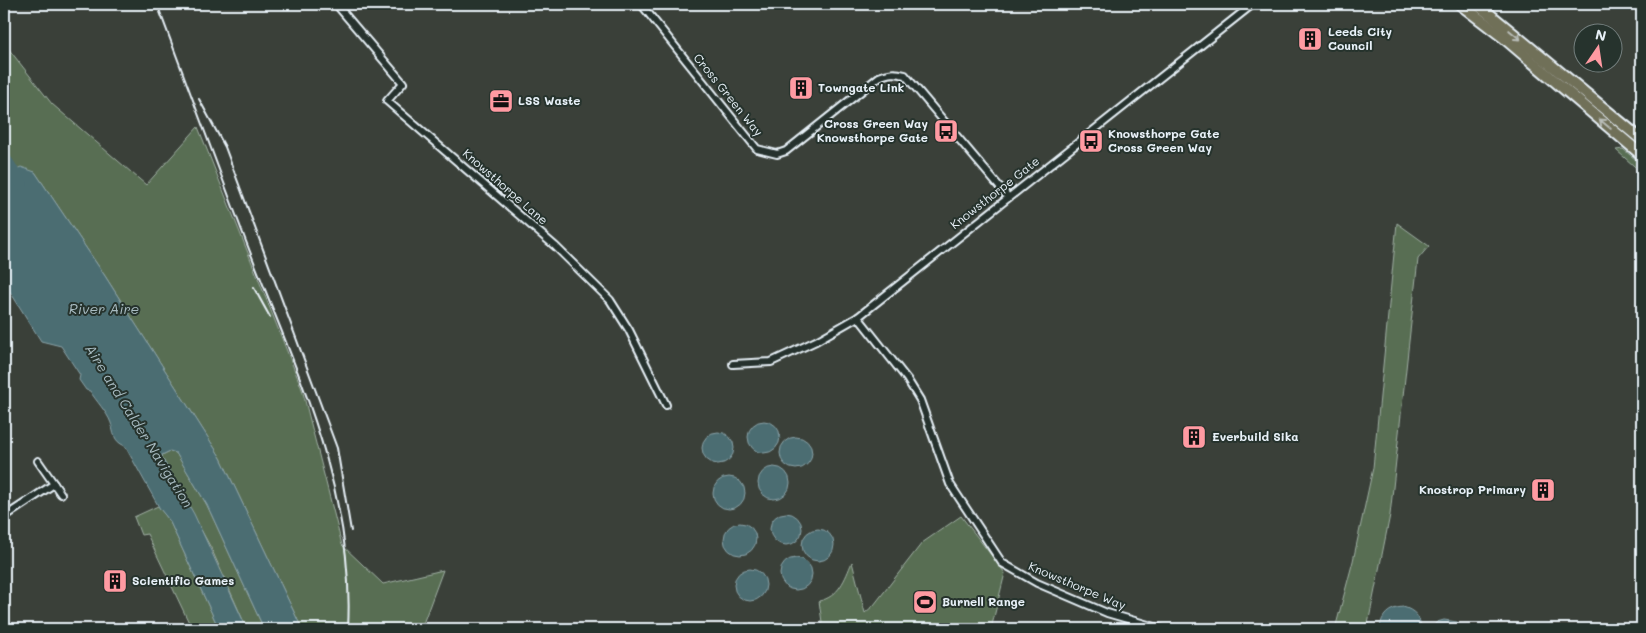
<svg xmlns="http://www.w3.org/2000/svg" width="1646" height="633" font-family="Mali,sans-serif">
  <style>
    .green { fill: #596e52; stroke: #a0b0a5 }
    .water { fill: #4b6d72; stroke: #8aa2a8 }
    .lines { fill: none; stroke-linecap: round; stroke-linejoin: round }
    .river { stroke: #4b6d72; stroke-width: 12 }
    .minor-casing { stroke: #e8f1f8; stroke-width: 10 }
    .trunk-casing { stroke: #e8f1f8; stroke-width: 14 }
    .minor { stroke: #26332d; stroke-width: 6 }
    .trunk { stroke: #706f59; stroke-width: 10 }
    .rail { stroke: #e8f1f8; stroke-width: 2 }
    .oneway { stroke: #b8bdb8 }
    .labels { text-anchor: middle; stroke-width: 4; stroke-linejoin: round; paint-order: stroke }
    .poi-label { font-size: 12px; font-weight: bold; fill: #e8f1f8; stroke: #26332d; text-anchor: start }
    .street-label { font-size: 12px; fill: #e8f1f8; stroke: #26332d }
    .water-label { font-size: 14px; font-style: italic; fill: #a9bcc2; stroke: #26332d }
  </style>
  <rect width="100%" height="100%" fill="#3a4039"/>
  <filter id="ink" filterUnits="userSpaceOnUse"><feTurbulence type="fractalNoise" baseFrequency=".02" numOctaves="2"/><feDisplacementMap in="SourceGraphic" scale="10" xChannelSelector="R" yChannelSelector="G"/><feConvolveMatrix kernelMatrix="1 2 1 2 8 2 1 2 1" color-interpolation-filters="sRGB"/></filter>
  <g filter="url(#ink)">
    <g class="green">
      <polygon points="4,43 52,104 146,185 198,127 302,389 342,545 383,584 443,570 421,629 302,629 221,458 105,276 35,172 12,171 4,160"/>
      <polygon points="1623,149 1642,165 1642,173 1616,150"/>
      <polygon points="1397,223 1429,246 1418,259 1390,515 1367,629 1335,629 1353,561 1373,468"/>
      <polygon points="170,451 176,453 207,505 264,629 247,629 211,548 162,458 162,455"/>
      <polygon points="158,506 169,520 219,629 192,629 147,534 141,535 134,517"/>
      <path d="M961,516L1005,573L991,629H823L819,601C839,597 845,579 852,562L865,613L874,605L922,543Z"/>
    </g>
    <g class="water">
      <path d="M4,161L12,171L21,167L35,172L105,276L221,458L302,629H264L207,505L176,453L170,451L162,455V458L194,514L247,629H219L169,520L160,509L125,446C113,441 114,433 111,423C107,412 96,401 90,391L86,390L79,380L80,375L61,346L41,341L4,282Z"/>
      <circle cx="764" cy="437" r="16"/>
      <circle cx="718" cy="448" r="16"/>
      <circle cx="796" cy="453" r="16"/>
      <circle cx="774" cy="483" r="16"/>
      <circle cx="729" cy="493" r="16"/>
      <circle cx="786" cy="529" r="16"/>
      <circle cx="740" cy="539" r="16"/>
      <circle cx="818" cy="545" r="16"/>
      <circle cx="796" cy="574" r="16"/>
      <circle cx="750" cy="585" r="16"/>
      <path d="M1403,607C1414,610 1421,617 1421,629H1380C1381,615 1389,608 1403,607Z"/>
      <polygon points="1444,620 1457,622 1464,629 1430,629 1437,622"/>
    </g>
    <g class="lines">
      <polyline class="river" points="4,157 22,184"/>
      <defs>
        <g id="minor">
          <polyline points="336,4 403,83 387,101 555,246 610,300 629,330 666,405"/>
          <path d="M641,4L757,149L777,154L786,151L879,77C889,73 894,72 905,75L1008,197"/>
          <polyline points="858,317 907,379 920,400 950,484 1002,563 1037,583 1107,613 1162,629"/>
          <polyline points="733,364 771,362 816,341 858,317 1253,4"/>
          <polyline points="38,461 61,494"/>
          <polyline points="4,517 54,484"/>
        </g>
        <g id="trunk">
          <polyline points="1460,4 1503,37 1642,155"/>
          <polyline points="1477,4 1642,140"/>
        </g>
      </defs>
      <use href="#minor" class="minor-casing"/>
      <use href="#trunk" class="trunk-casing"/>
      <use href="#minor" class="minor"/>
      <use href="#trunk" class="trunk"/>
      <g class="rail">
        <path d="M157,4C185,79 213,155 242,231C291,360 356,487 348,629"/>
        <polyline points="199,99 225,147 337,448 351,531"/>
        <polyline points="254,288 270,317"/>
      </g>
    </g>
    <defs><path id="oneway-shaft" d="M-6 0H5M1.5-3L5.5 0L1.5 3" fill="none" stroke-width="1.6" stroke-linecap="round" stroke-linejoin="round" transform="scale(1.25)"/></defs>
    <g class="oneway">
      <use href="#oneway-shaft" transform="translate(1515 35) rotate(40)"/>
      <use href="#oneway-shaft" transform="translate(1605 124) rotate(-140)"/>
    </g>
  </g>
  <defs>
    <symbol id="building-square" viewBox="-11 -11 22 22"><rect x="-9" y="-9" width="18" height="18" rx="4" fill="#ff9aa2" stroke="#26332d"/><path d="M-4-6H4V6H1V3H-1V6H-4ZM-2.5-4.3h1.7v1.8h-1.7ZM.8-4.3h1.7v1.8H.8ZM-2.5-1h1.7V.8h-1.7ZM.8-1h1.7V.8H.8Z" fill="#111"/></symbol>
    <symbol id="office-square" viewBox="-11 -11 22 22"><rect x="-9" y="-9" width="18" height="18" rx="4" fill="#ff9aa2" stroke="#26332d"/><path d="M-6-3h4V-5.5h4V-3h4V5H-6ZM-1-4.5V-3h2v-1.5ZM-6 0V1H6V0Z" fill="#111"/></symbol>
    <symbol id="bus-square" viewBox="-11 -11 22 22"><rect x="-9" y="-9" width="18" height="18" rx="4" fill="#ff9aa2" stroke="#26332d"/><path d="M-5-6H5V4H4V6H2V4H-2V6H-4V4H-5ZM-3.5-4V0h7V-4ZM-3.5 1.2v1.5H-2V1.2ZM2 1.2v1.5H3.5V1.2Z" fill="#111"/></symbol>
    <symbol id="stadium-square" viewBox="-11 -11 22 22"><rect x="-9" y="-9" width="18" height="18" rx="4" fill="#ff9aa2" stroke="#26332d"/><path d="M0-5a6.5 5 0 1 0 0 10a6.5 5 0 1 0 0-10ZM-3.5-1.8h7v3.6h-7Z" fill="#111"/></symbol>
  </defs>
  <g fill-rule="evenodd">
    <use href="#building-square" x="1296" y="25" width="28" height="28"/>
    <use href="#building-square" x="787" y="74" width="28" height="28"/>
    <use href="#office-square" x="487" y="87" width="28" height="28"/>
    <use href="#bus-square" x="932" y="117" width="28" height="28"/>
    <use href="#bus-square" x="1077" y="127" width="28" height="28"/>
    <use href="#building-square" x="1180" y="423" width="28" height="28"/>
    <use href="#building-square" x="1529" y="476" width="28" height="28"/>
    <use href="#building-square" x="101" y="567" width="28" height="28"/>
    <use href="#stadium-square" x="911" y="588" width="28" height="28"/>
  </g>
  <g class="labels">
    <g class="poi-label">
      <text x="1328" y="36">Leeds City<tspan x="1328" dy="14">Council</tspan></text>
      <text x="818" y="92">Towngate Link</text>
      <text x="518" y="105">LSS Waste</text>
      <text x="928" y="128" text-anchor="end">Cross Green Way<tspan x="928" dy="14">Knowsthorpe Gate</tspan></text>
      <text x="1108" y="138">Knowsthorpe Gate<tspan x="1108" dy="14">Cross Green Way</tspan></text>
      <text x="1212" y="441">Everbuild Sika</text>
      <text x="1526" y="494" text-anchor="end">Knostrop Primary</text>
      <text x="132" y="585">Scientific Games</text>
      <text x="942" y="606">Burnell Range</text>
    </g>
    <g class="street-label">
      <text transform="translate(728 95) rotate(51)" y="4">Cross Green Way</text>
      <text transform="translate(505 187) rotate(41)" y="4">Knowsthorpe Lane</text>
      <text transform="translate(995 193) rotate(-38)" y="4">Knowsthorpe Gate</text>
      <text transform="translate(1077 586) rotate(23)" y="4">Knowsthorpe Way</text>
    </g>
    <g class="water-label">
      <text x="104" y="314">River Aire</text>
      <text transform="translate(139 426) rotate(58)" y="5">Aire and Calder Navigation</text>
    </g>
  </g>
  <rect width="1646" height="633" fill="none" stroke="#26332d" stroke-width="20"/>
  <rect x="10" y="10" width="1626" height="613" fill="none" stroke="#e8f1f8" stroke-width="2" filter="url(#ink)"/>
  <g transform="translate(1598 48) rotate(13)"><circle r="24" fill="#26332d" stroke="#747f7e"/>
  <path d="M0-4L9 19L0 12L-9 19Z" fill="#ff9aa2"/>
  <text y="-8" font-size="14" font-weight="bold" text-anchor="middle" fill="#e8f1f8">N</text>
  </g>
</svg>
